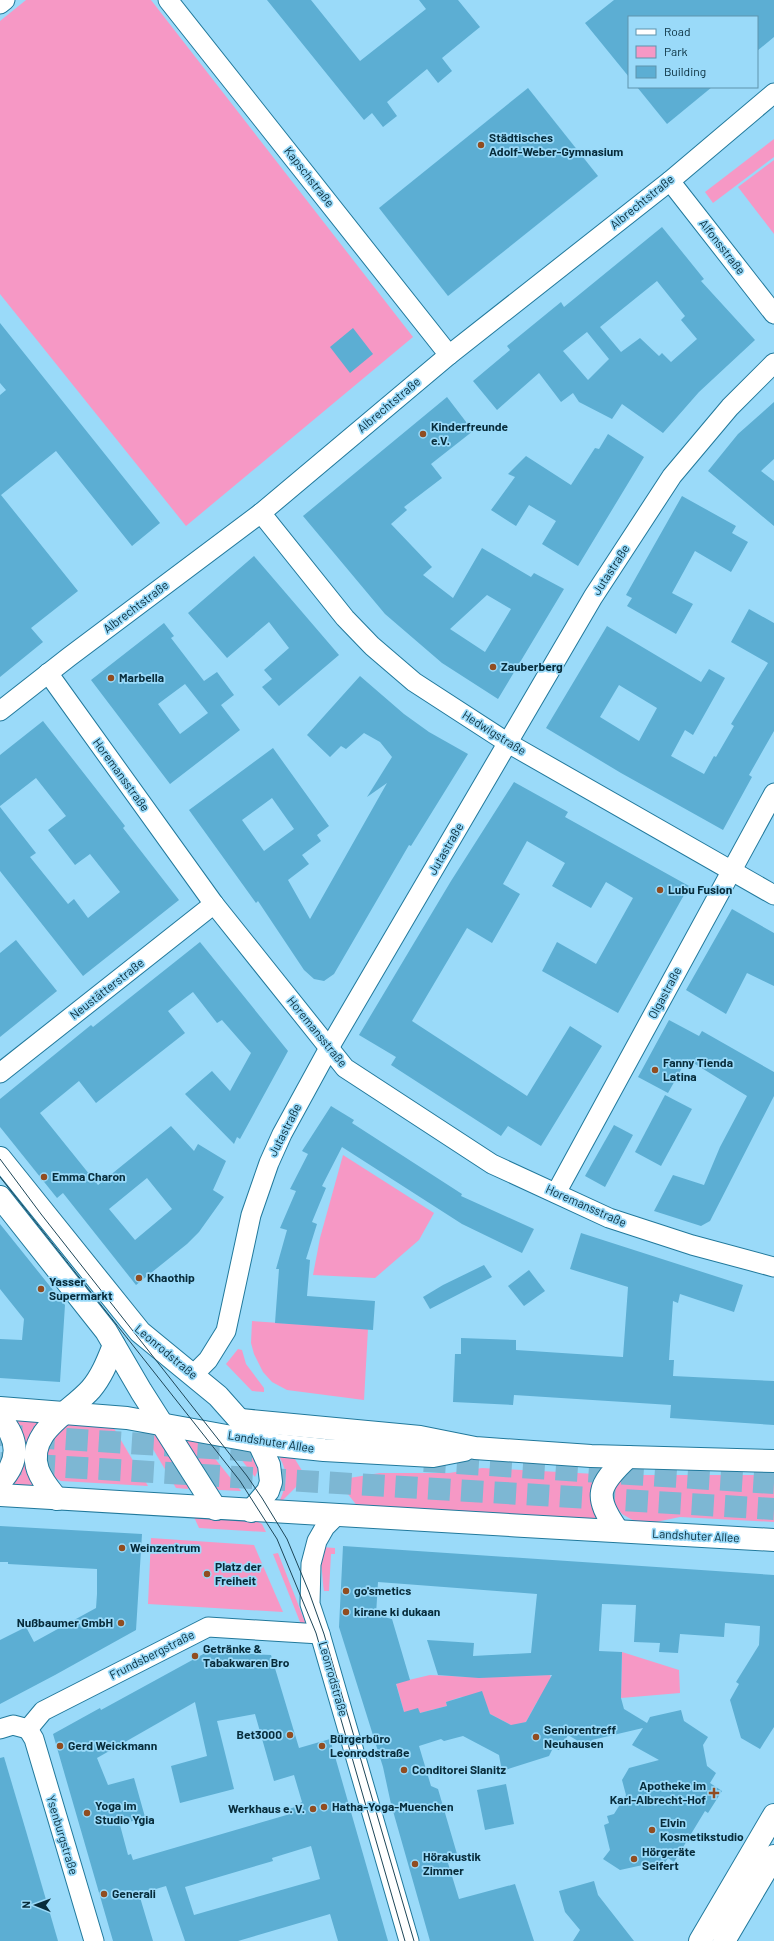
<svg xmlns="http://www.w3.org/2000/svg" width="774" height="1941" font-family="Barlow,sans-serif">
  <style>
    .green { fill: #f698c5 }
    .building { fill: #5caed3; fill-rule: evenodd }
    .lines { fill: none; stroke-linecap: round; stroke-linejoin: round }
    .trunk-tunnel { stroke: #7db7d3; stroke-width: 22; stroke-dasharray: 22 11; stroke-linecap: butt }
    .minor-casing { stroke: #21799c; stroke-width: 21 }
    .secondary-casing { stroke: #21799c; stroke-width: 24 }
    .minor { stroke: #fff; stroke-width: 19 }
    .secondary { stroke: #fff; stroke-width: 22 }
    .tram { stroke: #1d4658; stroke-width: 1 }
    .poi-dot { fill: #914d21; stroke: #9adaf9; stroke-width: 1.5 }
    .labels { text-anchor: middle; stroke-width: 3.5; stroke-linejoin: round; paint-order: stroke }
    .poi-label { font-size: 12px; font-weight: bold; fill: #072c3b; stroke: #9adaf9; text-anchor: start }
    .street-label { font-size: 12px; fill: #072c3b; stroke: #9adaf9 }
  </style>
  <rect width="100%" height="100%" fill="#9adaf9"/>
  <g class="green">
    <polygon points="26,0 151,0 413,337 186,526 0,294 0,21"/>
    <polygon points="774,139 774,157 713,203 705,192"/>
    <polygon points="774,160 774,234 738,187"/>
    <polygon points="343,1155 434,1213 419,1240 375,1278 313,1275 320,1238"/>
    <polygon points="252,1321 368,1329 364,1400 287,1390 272,1382 263,1372 254,1354 251,1343"/>
    <polygon points="238,1349 242,1350 246,1364 264,1388 264,1392 252,1391 226,1364"/>
    <polygon points="9,1418 45,1419 37,1487 7,1486"/>
    <path d="M72,1422L112,1425L148,1486L61,1481C43,1472 45,1465 44,1446L62,1426Z"/>
    <polygon points="140,1427 154,1429 189,1485 188,1489 176,1488"/>
    <polygon points="183,1439 200,1440 241,1491 219,1490 213,1487"/>
    <polygon points="229,1444 248,1448 258,1470 255,1477"/>
    <path d="M281,1456H293L306,1477L282,1501L280,1500C287,1484 288,1473 280,1458Z"/>
    <path d="M482,1468L596,1474C589,1490 594,1503 599,1520L358,1507L337,1480L380,1473H449Z"/>
    <polygon points="629,1475 774,1475 774,1522 680,1517 651,1523 636,1522 622,1514 616,1506 613,1496 614,1487 623,1477"/>
    <polygon points="194,1517 256,1521 262,1524 266,1532 199,1528"/>
    <polygon points="151,1538 254,1545 283,1612 148,1604"/>
    <path d="M321,1547L335,1548V1554H331L329,1591H324C322,1579 323,1566 318,1554Z"/>
    <polygon points="278,1553 307,1627 302,1627 273,1554"/>
    <polygon points="622,1652 679,1670 680,1693 621,1698"/>
    <polygon points="430,1675 472,1677 550,1675 560,1707 548,1708 537,1702 526,1722 513,1726 490,1714 483,1696 461,1697 446,1702 447,1706 420,1713 404,1712 396,1683"/>
  </g>
  <g class="building">
    <polygon points="267,0 311,0 360,61 426,9 419,0 458,0 480,27 442,58 452,71 438,83 427,69 387,102 397,116 383,127 372,113 364,120"/>
    <polygon points="614,0 774,0 774,37 757,51 757,17 629,17 629,77 585,23"/>
    <polygon points="637,87 712,87 667,124"/>
    <polygon points="528,88 598,176 448,296 379,208"/>
    <path d="M662,227L704,279L701,281L755,340L699,392L663,433L622,404L612,419L579,402L573,393L561,402L539,373L497,410L473,381L510,350L507,346L561,302L564,307ZM657,281L685,316L681,320L697,339L671,362L662,353L659,356L640,338L621,352L600,327ZM587,332L609,359L588,380L563,351Z"/>
    <polygon points="0,323 160,523 132,546 56,451 1,495 78,591 31,628 43,642 0,677 0,395 6,390 0,383"/>
    <polygon points="353,328 373,354 350,373 330,347"/>
    <path d="M447,397L473,431L431,464L442,478L404,507L407,510L391,524L432,567L423,575L453,598L482,548L531,577L534,573L564,589L498,699L442,663L385,614L303,516ZM487,595L511,609L485,652L450,629Z"/>
    <polygon points="774,402 774,459 761,471 774,481 774,526 708,471 738,434"/>
    <polygon points="608,434 644,457 578,566 542,544 556,521 529,505 516,526 491,510 515,477 508,474 526,456 571,485 595,448 599,449"/>
    <polygon points="682,496 736,526 732,533 748,542 731,572 695,551 672,593 693,604 676,634 627,606 632,598 626,595"/>
    <polygon points="254,556 339,655 279,706 262,687 272,679 264,670 289,648 269,622 227,658 188,613"/>
    <path d="M749,609L774,623V731L749,775L752,777L723,830L621,773L546,728L607,626L701,682L709,669L725,678L693,735L685,730L671,756L704,774L714,756L716,757L734,726L731,724L768,663L731,642ZM619,685L657,708L639,741L600,717Z"/>
    <path d="M164,623L174,636L171,638L204,681L217,672L234,695L221,705L240,730L170,784L91,680ZM185,684L208,713L180,734L158,704Z"/>
    <path d="M360,676L404,714L429,732L468,754L411,846L409,845L334,974L324,981L314,979L304,970L258,901L256,903L189,810L273,748L329,826L317,835L321,841L302,855L309,864L288,880L310,919L387,783L367,797L392,757L380,742L364,733L346,749L341,746L330,757L307,735ZM272,798L294,829L264,851L242,820Z"/>
    <polygon points="43,721 125,826 123,828 179,900 83,976 0,871 0,807 36,853 30,857 68,904 74,899 88,918 120,892 90,854 75,865 48,830 66,816 36,778 0,806 0,755"/>
    <polygon points="514,782 568,812 565,817 689,886 618,1013 542,971 557,942 596,964 633,898 606,882 591,908 552,886 565,863 527,841 503,884 520,894 492,943 467,928 412,1021 527,1096 570,1026 602,1046 541,1146 508,1126 501,1136 391,1065 396,1057 359,1035 451,881"/>
    <polygon points="732,909 774,933 774,986 747,973 726,1014 686,990"/>
    <polygon points="16,940 57,991 0,1037 0,953"/>
    <path d="M200,942L288,1051L240,1139L237,1137L234,1144L185,1094L212,1071L230,1091L251,1053L222,1020L217,1023L193,992L168,1011L185,1033L96,1103L79,1081L40,1113L98,1185L171,1126L194,1151L198,1144L226,1161L213,1190L224,1197L199,1232L187,1244L136,1285L63,1193L57,1198L0,1127V1099L91,1025L93,1027ZM147,1178L172,1209L135,1240L109,1209Z"/>
    <polygon points="669,1020 699,1036 702,1031 774,1072 774,1096 710,1221 701,1226 654,1211 673,1175 704,1185 720,1147 747,1096 687,1059 668,1093 638,1077"/>
    <polygon points="665,1095 692,1109 661,1166 635,1152"/>
    <polygon points="331,1106 354,1120 352,1123 462,1194 461,1196 534,1229 522,1253 462,1224 342,1147 322,1186 326,1188 312,1222 317,1224 306,1259 310,1260 307,1296 375,1301 373,1330 275,1323 279,1269 276,1269 287,1230 280,1228 296,1191 290,1189 308,1154 302,1151"/>
    <polygon points="614,1125 633,1135 605,1187 585,1176"/>
    <polygon points="0,1224 65,1305 60,1382 0,1378 0,1339 22,1340 24,1319 0,1289"/>
    <polygon points="581,1233 743,1285 734,1312 680,1294 678,1303 673,1301 669,1360 674,1360 673,1376 774,1381 774,1425 670,1418 671,1405 514,1395 513,1405 453,1402 455,1354 461,1354 461,1338 516,1340 516,1350 623,1357 628,1287 570,1269"/>
    <polygon points="484,1265 492,1277 430,1309 423,1297 443,1285"/>
    <polygon points="529,1270 545,1291 524,1306 508,1286"/>
    <polygon points="0,1526 142,1534 136,1630 55,1675 0,1704 0,1640 26,1627 34,1642 96,1608 97,1594 97,1569 8,1564 8,1562 0,1562"/>
    <path d="M343,1546L774,1575V1727L760,1749L741,1738L730,1700L739,1684L736,1682L759,1645L760,1626L725,1623L724,1637L680,1634L678,1653L659,1652L660,1643L634,1642L636,1605L602,1604L599,1651L622,1652L621,1698L624,1709L647,1723L650,1717L681,1710L684,1721L708,1737L703,1745L707,1766L716,1773L710,1783L722,1791L708,1813L705,1811L674,1862L668,1858L661,1869L652,1863L620,1870L603,1859L610,1850L604,1825L609,1823L607,1816L614,1814L626,1795L622,1780L629,1768L659,1760L632,1745L643,1728L592,1740L588,1747L568,1735L559,1750L553,1748L549,1756L502,1771L499,1755L463,1736L444,1741L441,1739L419,1746L431,1786L438,1789L457,1854L449,1857L450,1863H448L459,1899L515,1884L534,1941H430L391,1804L383,1767L339,1627ZM378,1582L537,1594L531,1653L473,1656L474,1643L427,1640L438,1675L479,1678L552,1675L526,1722L511,1725L490,1714L482,1691L446,1702L447,1706L420,1713L418,1708L404,1712L396,1684L410,1680L392,1619L376,1615Z"/>
    <path d="M207,1652L271,1655L299,1748L330,1739L388,1941H338L330,1914L238,1941H185L166,1886L139,1894L153,1941H113L53,1734L100,1708L101,1710ZM195,1702L207,1756L171,1766L180,1803L234,1789L217,1721L255,1714L274,1781L294,1775L302,1802L300,1803L301,1805L289,1809L290,1814L133,1860L131,1854L128,1855L120,1825L145,1817L134,1778L108,1785L97,1758ZM311,1846L320,1879L194,1915L185,1887L273,1861L272,1858Z"/>
    <polygon points="4,1757 26,1831 58,1941 0,1941 0,1758"/>
    <polygon points="506,1784 514,1824 485,1830 477,1790"/>
    <polygon points="594,1881 598,1895 634,1941 573,1941 580,1930 565,1912 559,1891"/>
  </g>
  <g class="lines">
    <g class="trunk-tunnel">
      <polyline points="0,1435 274,1452"/>
      <polyline points="424,1461 774,1483"/>
      <polyline points="0,1463 774,1509"/>
    </g>
    <defs>
      <g id="minor">
        <polyline points="168,0 449,355"/>
        <polyline points="0,4 5,0"/>
        <polyline points="670,181 774,314"/>
        <polyline points="261,513 345,618 372,646 414,682 508,743 774,895"/>
        <polyline points="48,673 214,904 345,1068 492,1164 609,1218 692,1245 774,1267"/>
        <polyline points="0,711 69,657 261,513 449,355 670,181 774,93"/>
        <polyline points="0,1073 214,904"/>
        <polyline points="556,1193 774,793"/>
        <polyline points="194,1374 208,1360 226,1331 251,1215 269,1163 282,1134 329,1048 593,597 672,476 730,407 774,363"/>
        <polyline points="338,1514 325,1527 317,1541 311,1564 310,1604 320,1634 409,1941"/>
        <polyline points="0,1729 13,1725 28,1729"/>
        <polyline points="28,1729 43,1711 208,1627 320,1634"/>
        <polyline points="28,1729 34,1739 94,1941"/>
      </g>
      <g id="secondary">
        <polyline points="0,1158 140,1332 218,1396 258,1441 269,1465 271,1482 268,1491 251,1511"/>
        <polyline points="0,1197 106,1331 141,1391 216,1509"/>
        <polyline points="0,1408 127,1418 276,1445 324,1450 433,1456 464,1450"/>
        <path d="M0,1418C19,1439 20,1461 0,1482"/>
        <polyline points="241,1420 420,1437 475,1448 591,1456 774,1461"/>
        <path d="M0,1495C258,1512 516,1525 774,1540"/>
        <path d="M57,1499C50,1490 42,1481 38,1470C25,1432 70,1413 91,1389C102,1376 108,1360 114,1345"/>
        <path d="M618,1531C593,1496 597,1486 628,1457"/>
        <polyline points="700,1941 774,1815"/>
        <polyline points="724,1941 774,1856"/>
      </g>
    </defs>
    <use href="#minor" class="minor-casing"/>
    <use href="#secondary" class="secondary-casing"/>
    <use href="#minor" class="minor"/>
    <use href="#secondary" class="secondary"/>
    <g class="tram">
      <polyline points="0,1159 41,1214 247,1476 262,1498 287,1539 309,1592 324,1634 414,1941"/>
      <polyline points="0,1177 240,1481 277,1539 316,1633 405,1941"/>
    </g>
  </g>
  <g class="poi-dot">
    <circle cx="481" cy="145" r="4"/>
    <circle cx="423" cy="434" r="4"/>
    <circle cx="493" cy="667" r="4"/>
    <circle cx="111" cy="678" r="4"/>
    <circle cx="660" cy="890" r="4"/>
    <circle cx="655" cy="1070" r="4"/>
    <circle cx="44" cy="1177" r="4"/>
    <circle cx="139" cy="1278" r="4"/>
    <circle cx="41" cy="1289" r="4"/>
    <circle cx="122" cy="1548" r="4"/>
    <circle cx="207" cy="1574" r="4"/>
    <circle cx="346" cy="1591" r="4"/>
    <circle cx="346" cy="1612" r="4"/>
    <circle cx="121" cy="1623" r="4"/>
    <circle cx="195" cy="1656" r="4"/>
    <circle cx="290" cy="1735" r="4"/>
    <circle cx="536" cy="1737" r="4"/>
    <circle cx="60" cy="1746" r="4"/>
    <circle cx="322" cy="1746" r="4"/>
    <circle cx="404" cy="1770" r="4"/>
    <path d="M712 1787h4v4h4v4h-4v4h-4v-4h-4v-4h4z"/>
    <circle cx="324" cy="1807" r="4"/>
    <circle cx="313" cy="1809" r="4"/>
    <circle cx="87" cy="1813" r="4"/>
    <circle cx="652" cy="1830" r="4"/>
    <circle cx="634" cy="1859" r="4"/>
    <circle cx="415" cy="1864" r="4"/>
    <circle cx="104" cy="1894" r="4"/>
  </g>
  <g class="labels">
    <g class="poi-label">
      <text x="489" y="142">Städtisches<tspan x="489" dy="14">Adolf-Weber-Gymnasium</tspan></text>
      <text x="431" y="431">Kinderfreunde<tspan x="431" dy="14">e.V.</tspan></text>
      <text x="501" y="671">Zauberberg</text>
      <text x="119" y="682">Marbella</text>
      <text x="668" y="894">Lubu Fusion</text>
      <text x="663" y="1067">Fanny Tienda<tspan x="663" dy="14">Latina</tspan></text>
      <text x="52" y="1181">Emma Charon</text>
      <text x="147" y="1282">Khaothip</text>
      <text x="49" y="1286">Yasser<tspan x="49" dy="14">Supermarkt</tspan></text>
      <text x="130" y="1552">Weinzentrum</text>
      <text x="215" y="1571">Platz der<tspan x="215" dy="14">Freiheit</tspan></text>
      <text x="354" y="1595">go'smetics</text>
      <text x="354" y="1616">kirane ki dukaan</text>
      <text x="113" y="1627" text-anchor="end">Nußbaumer GmbH</text>
      <text x="203" y="1653">Getränke &amp;<tspan x="203" dy="14">Tabakwaren Bro</tspan></text>
      <text x="544" y="1734">Seniorentreff<tspan x="544" dy="14">Neuhausen</tspan></text>
      <text x="282" y="1739" text-anchor="end">Bet3000</text>
      <text x="330" y="1743">Bürgerbüro<tspan x="330" dy="14">Leonrodstraße</tspan></text>
      <text x="68" y="1750">Gerd Weickmann</text>
      <text x="412" y="1774">Conditorei Slanitz</text>
      <text x="706" y="1790" text-anchor="end">Apotheke im<tspan x="706" dy="14">Karl-Albrecht-Hof</tspan></text>
      <text x="95" y="1810">Yoga im<tspan x="95" dy="14">Studio Ygia</tspan></text>
      <text x="332" y="1811">Hatha-Yoga-Muenchen</text>
      <text x="305" y="1813" text-anchor="end">Werkhaus e. V.</text>
      <text x="660" y="1827">Elvin<tspan x="660" dy="14">Kosmetikstudio</tspan></text>
      <text x="642" y="1856">Hörgeräte<tspan x="642" dy="14">Seifert</tspan></text>
      <text x="423" y="1861">Hörakustik<tspan x="423" dy="14">Zimmer</tspan></text>
      <text x="112" y="1898">Generali</text>
    </g>
    <g class="street-label">
      <text transform="translate(309 177) rotate(52)" y="4">Kapschstraße</text>
      <text transform="translate(642 202) rotate(-39)" y="4">Albrechtstraße</text>
      <text transform="translate(722 247) rotate(52)" y="4">Alfonsstraße</text>
      <text transform="translate(389 405) rotate(-40)" y="4">Albrechtstraße</text>
      <text transform="translate(611 570) rotate(-57)" y="4">Jutastraße</text>
      <text transform="translate(136 607) rotate(-37)" y="4">Albrechtstraße</text>
      <text transform="translate(494 733) rotate(32)" y="4">Hedwigstraße</text>
      <text transform="translate(121 775) rotate(54)" y="4">Horemansstraße</text>
      <text transform="translate(446 849) rotate(-60)" y="4">Jutastraße</text>
      <text transform="translate(107 989) rotate(-38)" y="4">Neustätterstraße</text>
      <text transform="translate(665 993) rotate(-62)" y="4">Olgastraße</text>
      <text transform="translate(317 1032) rotate(51)" y="4">Horemansstraße</text>
      <text transform="translate(285 1130) rotate(-63)" y="4">Jutastraße</text>
      <text transform="translate(586 1206) rotate(24)" y="4">Horemansstraße</text>
      <text transform="translate(166 1352) rotate(40)" y="4">Leonrodstraße</text>
      <text transform="translate(271 1442) rotate(9)" y="4">Landshuter Allee</text>
      <text transform="translate(696 1536) rotate(3)" y="4">Landshuter Allee</text>
      <text transform="translate(152 1655) rotate(-27)" y="4">Frundsbergstraße</text>
      <text transform="translate(333 1679) rotate(74)" y="4">Leonrodstraße</text>
      <text transform="translate(62 1835) rotate(73)" y="4">Ysenburgstraße</text>
    </g>
  </g>
  <rect x="628" y="16" width="130" height="72" fill="#9adaf9" stroke="#5f94ad"/>
  <rect x="636" y="29" width="20" height="6" fill="#ffffff" stroke="#5f94ad"/>
  <text x="664" y="36" font-size="12" fill="#072c3b">Road</text>
  <rect x="636" y="46" width="20" height="12" fill="#f698c5" stroke="#5f94ad"/>
  <text x="664" y="56" font-size="12" fill="#072c3b">Park</text>
  <rect x="636" y="66" width="20" height="12" fill="#5caed3" stroke="#5f94ad"/>
  <text x="664" y="76" font-size="12" fill="#072c3b">Building</text>
  <g transform="translate(36 1905) rotate(271)" stroke="#9adaf9" stroke-width="3" paint-order="stroke">
  <path d="M0-3L7 15L0 10L-7 15Z" fill="#072c3b"/>
  <text y="-6" font-size="11" font-weight="bold" text-anchor="middle" fill="#072c3b">N</text>
  </g>
</svg>
